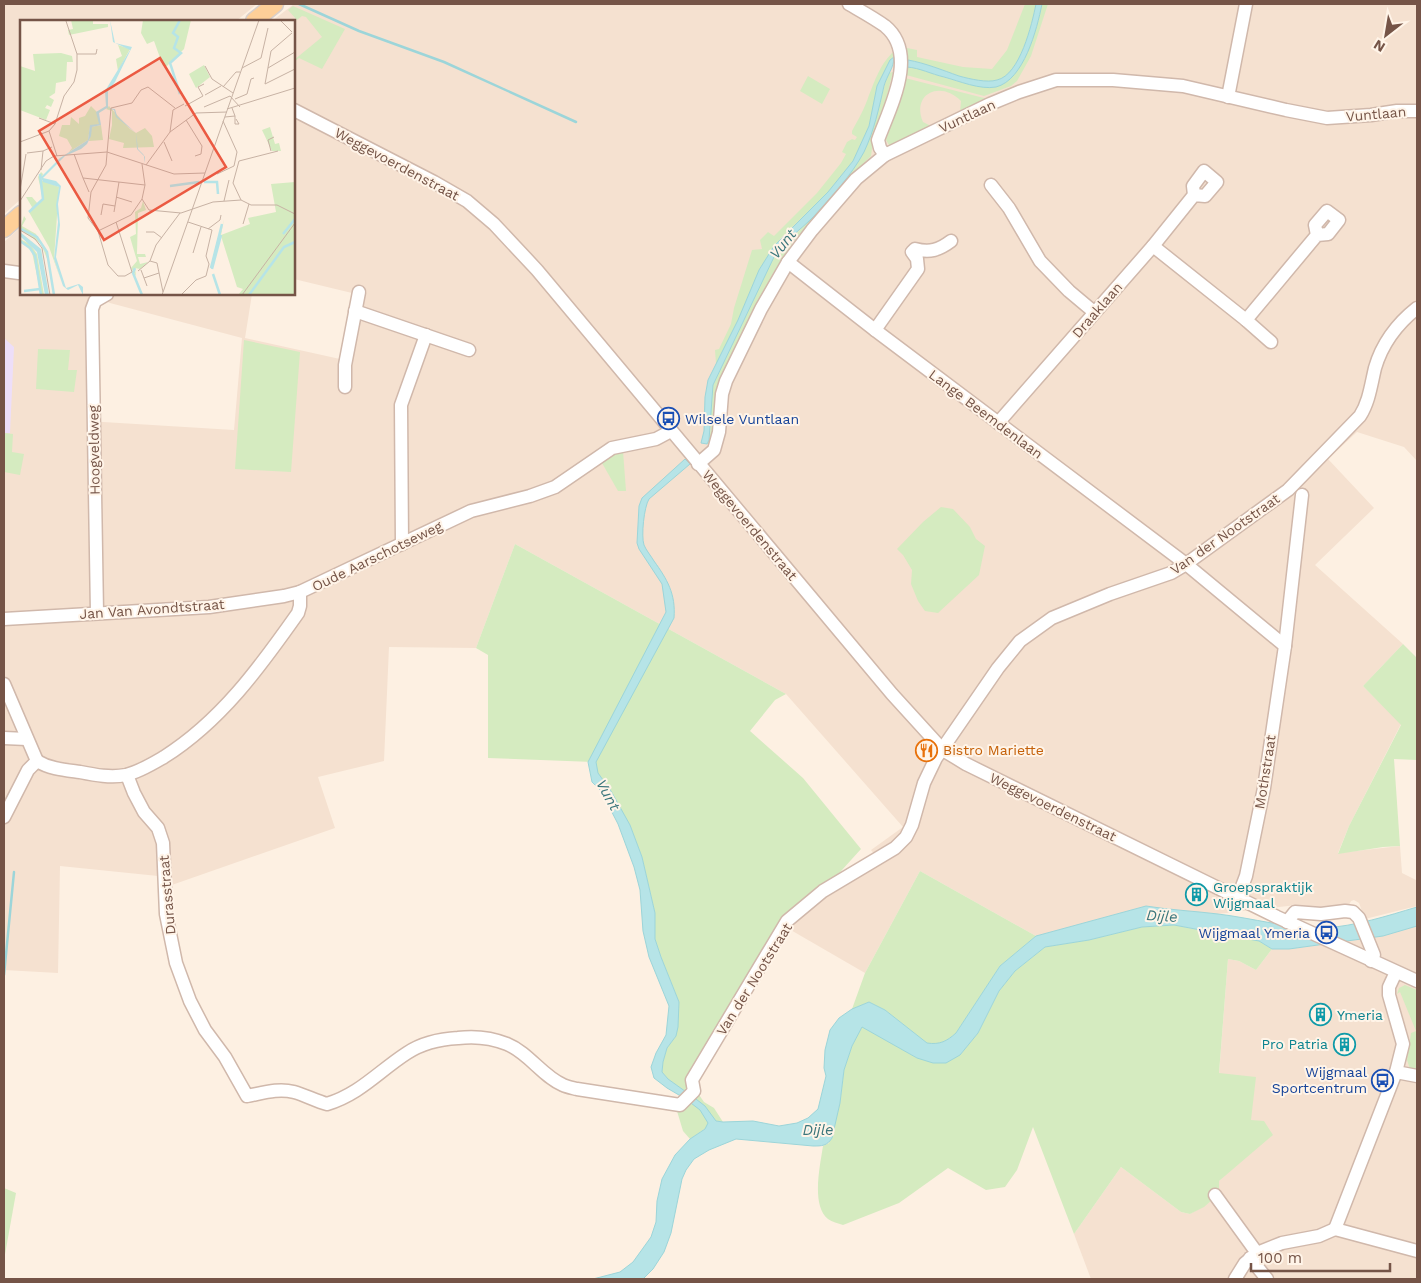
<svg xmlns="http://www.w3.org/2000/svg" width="1421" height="1283" font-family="'Work Sans',sans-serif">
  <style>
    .residential { fill: #f5e1d0 }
    .education { fill: #eddef9 }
    .green { fill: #d5ebc0 }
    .water { fill: #b6e4e7; stroke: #9cd5d9 }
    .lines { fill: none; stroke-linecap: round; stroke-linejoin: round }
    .stream { stroke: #9cd5d9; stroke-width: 2.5 }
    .minor-casing { stroke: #d0b8ab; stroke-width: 15 }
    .major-casing { stroke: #d8cfcb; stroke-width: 19 }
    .minor { stroke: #fff; stroke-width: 12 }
    .major { stroke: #fecf98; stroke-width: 16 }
    .labels { text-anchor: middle; stroke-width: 4; stroke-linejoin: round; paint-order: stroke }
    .street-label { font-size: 14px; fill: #755447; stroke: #fff4e8 }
    .transit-label { font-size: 14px; fill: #164399; stroke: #fff4e8; text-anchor: end }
    .food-label { font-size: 14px; fill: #c56008; stroke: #fff4e8; text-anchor: start }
    .culture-label { font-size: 14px; fill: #0d838f; stroke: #fff4e8; text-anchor: start }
    .water-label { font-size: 15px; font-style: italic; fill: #3b767c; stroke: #fff4e8 }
    .inset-river { fill: none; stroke: #b6e4e7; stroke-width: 2.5 }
    .inset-road { fill: none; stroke: #c7b2a4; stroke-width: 1 }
    .view { fill: #eb5a42; fill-opacity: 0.15; stroke: #eb5a42; stroke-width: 2.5 }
    .inset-edge { fill: none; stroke: #755447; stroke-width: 2.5 }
  </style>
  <rect width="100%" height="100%" fill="#fdf0e2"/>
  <g class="residential">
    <polygon points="4,4 257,4 236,21 21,21 21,199 4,214"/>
    <polygon points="294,4 1417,4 1417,461 1404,447 1357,432 1328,459 1374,508 1315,565 1403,644 1363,686 1401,724 1349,826 1338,853 1400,846 1402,873 1416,880 1417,883 1417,906 1365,919 1359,903 1354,900 1351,901 1349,905 1321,909 1308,908 1297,905 1217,914 1171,910 1146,906 1036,936 920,871 865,973 789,929 826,893 880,861 871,850 903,827 786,694 515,544 476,648 389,647 384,761 318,777 335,828 169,886 158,876 60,866 58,973 4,970 4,242 21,227 21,294 89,294 87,421 234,430 242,338 110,303 91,294 252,294 245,338 340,359 352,293 294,279 294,21 272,21"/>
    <polygon points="1417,926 1417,1279 1273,1279 1261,1263 1261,1245 1251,1239 1219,1194 1219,1181 1227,1173 1251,1120 1219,1074 1228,959 1239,961 1256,970 1272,949 1289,949 1383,936"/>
    <polygon points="1121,1167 1181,1212 1190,1214 1213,1200 1253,1250 1263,1279 1091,1279 1074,1234"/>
  </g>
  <polygon class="education" points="4,338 14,347 10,433 4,433"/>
  <g class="green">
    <path d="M1025,4H1036C1032,24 1020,75 997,80C987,83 970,79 959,76C942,70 925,63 908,60L907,48L917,50V57L963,67L992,69L1007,50Z"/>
    <path d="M1042,4H1048L1031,56L1017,81L1011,86L984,96L906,75L907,67H910C922,69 932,74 943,77C957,81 981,89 995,87C1024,81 1037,28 1042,4Z"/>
    <polygon points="293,6 345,29 322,69 299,58 294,62 294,60 322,37 306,17 302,16 297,20 288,10"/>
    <path d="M892,53L894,54V57L890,60L877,86L869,126L853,161L828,192L781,238L759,270L738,320L716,364L715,350L719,349L731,324L734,308L752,250L762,249L760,240L768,232L774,236L817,193L841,163L846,154L842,152L847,142L852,139L855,140L857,137L852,134V131C858,120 865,108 869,95C875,80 880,65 892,53Z"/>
    <path d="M893,72L886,99L874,134L871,156L855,172L793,242L772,275L740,337L716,393L713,435L710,445L707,444C715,426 707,403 713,385L774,257L777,252L796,234L827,201L861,157L877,113L887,77L889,73Z"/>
    <polygon points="808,76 830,89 822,104 800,91"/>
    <path d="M905,78L988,99L960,113L961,101C941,80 911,93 923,122L931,126L892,145H889L886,140L901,96Z"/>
    <polygon points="244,340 300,352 291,472 235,469"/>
    <polygon points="38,349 70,350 68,370 77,370 74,392 36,389"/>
    <polygon points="4,433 13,434 12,452 24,454 20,475 4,472"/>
    <polygon points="623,451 626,491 618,491 602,463 611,456"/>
    <polygon points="941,507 953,509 970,527 976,539 985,546 979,575 938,613 925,611 918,601 911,584 912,570 903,555 897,549 923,522"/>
    <polygon points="515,544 786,694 775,700 750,731 803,778 861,849 823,891 763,950 685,1080 690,1091 689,1094 668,1079 662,1072 663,1062 667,1048 676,1036 679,1002 661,957 655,939 655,913 642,857 630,825 596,774 593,762 488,758 488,655 476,648"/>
    <polygon points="1403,644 1417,658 1417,760 1394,759 1400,846 1383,847 1338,854 1349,826 1401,725 1363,686"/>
    <path d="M920,871L1036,936L1000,966L956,1033C947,1041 940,1045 928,1044L885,1010L869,1002L852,1009L865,973Z"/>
    <path d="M1174,925L1259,941L1272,949L1256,970L1239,961L1228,959L1219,1073L1256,1077L1251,1120L1264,1121L1273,1135L1219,1181V1194L1204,1207L1190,1214L1181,1212L1121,1167L1074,1234L1033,1127L1017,1170L1005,1187L986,1190L948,1168L899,1203L843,1225C838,1223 832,1222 828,1219C811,1205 820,1166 823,1146L829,1143L840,1103L844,1070L852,1046L862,1026L917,1058L960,1055L978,1033L999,991L1015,971L1045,947L1089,940L1142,927Z"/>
    <polygon points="1405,985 1417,990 1417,1072 1410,1069 1407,1060 1411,1033 1416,1031 1400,992 1397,994 1399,988"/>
    <polygon points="697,1092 704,1102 714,1108 723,1122 716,1121 690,1139 683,1131 677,1111"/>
    <polygon points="4,1188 16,1193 4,1260"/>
  </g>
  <g class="water">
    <path d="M1036,4H1042C1037,29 1024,80 996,87C980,90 959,81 944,77C931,74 920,68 907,67L908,60C925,63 942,70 959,76C970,79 987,83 997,80C1020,75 1032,24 1036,4Z"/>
    <path d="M894,57C894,68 887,75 884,86C879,108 874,131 864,152C851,176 832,196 814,216C802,229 782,242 774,257L713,385L709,440L707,444L701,443L704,431L705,397L708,380L738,320L759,270L774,246L828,192L853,161L869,126L877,86L890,60Z"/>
    <path d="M685,459L690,464L649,499C644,507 641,536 644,545C646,550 651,556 654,561C667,579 676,594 674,618L596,762L598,773L611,791L630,825L642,857L655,913V939L661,957L679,1002L678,1027L676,1036L667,1048L663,1062L662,1072L668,1079L689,1094L684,1098L667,1088L654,1078L651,1067L656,1053L666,1035L669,1006L649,957L643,931L640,890L634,867L618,824L601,791L592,782L588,762L666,612L662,584L639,549L637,543L639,506L642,498Z"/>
    <path d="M1146,906C1170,910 1194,911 1218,914C1252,918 1290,929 1324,928C1356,926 1387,916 1417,907V926L1383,936L1289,949H1272L1259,941L1174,925L1142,927L1089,940L1045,947L1015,971L999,991L978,1033L960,1055L946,1063H933L917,1058L862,1027L852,1046L844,1070L840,1103L832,1138C827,1146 822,1146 813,1146L736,1139L709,1150L694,1159L686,1170L682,1179L671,1233L664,1252L653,1269L643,1279H593L620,1272L633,1262L651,1237L656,1222L657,1201L662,1179L675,1155L690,1139L705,1129L708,1123L700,1110L687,1100L692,1096L705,1106L716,1121L723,1122L753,1121L779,1126L797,1123L808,1118L818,1109L826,1076L824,1068L825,1050L830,1030L839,1018L852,1009L869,1002L885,1010L927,1043C940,1045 947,1041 956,1033L1000,966L1036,936Z"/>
  </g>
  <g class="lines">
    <g class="stream">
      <polyline points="299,4 359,31 444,62 576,122"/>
      <polyline points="4,975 14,872"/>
    </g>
    <defs>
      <g id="minor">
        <path d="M849,4C861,11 874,18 885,26C919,54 890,107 878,140L880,148L885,155"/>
        <polyline points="1228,97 1246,4"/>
        <polyline points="294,110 434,182 467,201 494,224 537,270 892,694 943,750 966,764 1277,917 1417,981"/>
        <polyline points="991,185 1009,208 1040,261 1069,291 1094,312"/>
        <polyline points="1153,246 1246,320 1317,235 1328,234 1339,220 1327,211 1315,225 1317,235"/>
        <polyline points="788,262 875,330 1186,564 1285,646 1264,788 1246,876 1238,897"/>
        <polyline points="4,271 19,273"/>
        <polyline points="355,311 469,350"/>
        <polyline points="1246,320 1271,342"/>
        <path d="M875,330L918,269L917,259L912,252L915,249C930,253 939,250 951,241"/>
        <polyline points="345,387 345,365 359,292"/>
        <polyline points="998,423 1153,246 1194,195 1193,186 1204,171 1217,182 1205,196 1194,195"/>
        <polyline points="698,464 714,450 719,432 722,394 726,381 761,309 788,262 812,230 856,179 885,155 990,104 1019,92 1056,80 1113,80 1183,86 1286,110 1327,118 1371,115 1397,111 1417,111"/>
        <polyline points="402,544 401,405 426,335"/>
        <polyline points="97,613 92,309 95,301 107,294"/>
        <polyline points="4,619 209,607 284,596 300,592"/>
        <polyline points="1285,646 1302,495"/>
        <polyline points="4,684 37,761"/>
        <polyline points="4,738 27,739"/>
        <path d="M37,761C50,769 65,770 80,772C95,775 111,778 126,775C139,772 152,764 164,757C221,721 260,667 298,613L300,606V592L471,511L530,496L555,487L612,448L656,439L671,431"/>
        <path d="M127,775L134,793L144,812L158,828L163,843L166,914L176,963L190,1001L205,1030L225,1057L247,1096C263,1093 278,1088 294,1092C305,1095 316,1101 327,1104C360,1094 379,1071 407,1053C422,1043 440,1039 458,1038C474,1036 492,1038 507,1044C529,1053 542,1076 563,1085C567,1087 573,1088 577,1089L680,1105L694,1091L692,1080L787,921L823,891L895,848L906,837L912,825L924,783L936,758L998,668L1020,641L1052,618L1110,594L1171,573L1186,564L1288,490L1360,416C1369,402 1371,385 1375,368C1382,344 1398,323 1417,308"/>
        <polyline points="4,817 28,770 37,761"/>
        <polyline points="1287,922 1295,912 1321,914 1345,911 1353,912 1359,918 1374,955 1371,961"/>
        <polyline points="1396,1072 1417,1076"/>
        <polyline points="1215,1195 1257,1253"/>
        <polyline points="1335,1229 1396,1072 1403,1044 1389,995 1389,987 1396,972"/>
        <polyline points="1335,1229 1417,1251"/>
        <polyline points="1250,1258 1267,1279"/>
        <polyline points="1235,1279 1245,1263 1257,1253 1282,1243 1319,1236 1335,1229"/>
      </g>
      <g id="major">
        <polyline points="254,21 275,4"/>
        <polyline points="4,229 21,214"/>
      </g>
    </defs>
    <use href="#minor" class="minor-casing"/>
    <use href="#major" class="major-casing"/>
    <use href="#minor" class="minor"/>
    <use href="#major" class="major"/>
  </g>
  <defs>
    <symbol id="bus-ring" viewBox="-11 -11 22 22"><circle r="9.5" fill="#fff4e8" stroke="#1a4fb4" stroke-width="1.5"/><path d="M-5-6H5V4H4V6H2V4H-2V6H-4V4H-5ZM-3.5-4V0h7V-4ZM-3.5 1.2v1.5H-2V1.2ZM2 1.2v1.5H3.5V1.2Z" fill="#1a4fb4"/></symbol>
    <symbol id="restaurant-ring" viewBox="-11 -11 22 22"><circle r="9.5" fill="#fff4e8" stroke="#e8710a" stroke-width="1.5"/><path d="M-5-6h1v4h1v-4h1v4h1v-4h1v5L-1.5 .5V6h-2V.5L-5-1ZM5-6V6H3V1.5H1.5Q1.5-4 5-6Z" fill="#e8710a"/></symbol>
    <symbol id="building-ring" viewBox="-11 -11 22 22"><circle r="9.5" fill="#fff4e8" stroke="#0f9aa8" stroke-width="1.5"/><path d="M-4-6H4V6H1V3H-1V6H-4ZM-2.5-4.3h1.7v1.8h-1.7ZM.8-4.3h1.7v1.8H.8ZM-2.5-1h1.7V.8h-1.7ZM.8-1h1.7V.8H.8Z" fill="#0f9aa8"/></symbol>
  </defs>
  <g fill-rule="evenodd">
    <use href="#bus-ring" x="656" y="406" width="25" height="25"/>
    <use href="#restaurant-ring" x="914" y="738" width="25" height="25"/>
    <use href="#building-ring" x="1184" y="882" width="25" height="25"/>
    <use href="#bus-ring" x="1314" y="920" width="25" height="25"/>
    <use href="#building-ring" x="1308" y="1002" width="25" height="25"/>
    <use href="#building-ring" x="1332" y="1032" width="25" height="25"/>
    <use href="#bus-ring" x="1370" y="1068" width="25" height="25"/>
  </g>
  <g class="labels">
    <g class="street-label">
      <text transform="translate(1376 114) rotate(-5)" y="5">Vuntlaan</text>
      <text transform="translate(967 116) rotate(-25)" y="5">Vuntlaan</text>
      <text transform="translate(397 164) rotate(28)" y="5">Weggevoerdenstraat</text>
      <text transform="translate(1097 310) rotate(-49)" y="5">Draaklaan</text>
      <text transform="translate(986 414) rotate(37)" y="5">Lange Beemdenlaan</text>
      <text transform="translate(94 450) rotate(-91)" y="5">Hoogveldweg</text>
      <text transform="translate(750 525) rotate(50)" y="5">Weggevoerdenstraat</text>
      <text transform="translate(1225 534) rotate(-35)" y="5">Van der Nootstraat</text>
      <text transform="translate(377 556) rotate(-26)" y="5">Oude Aarschotseweg</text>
      <text transform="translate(152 609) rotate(-4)" y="5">Jan Van Avondtstraat</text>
      <text transform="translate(1265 772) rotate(-81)" y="5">Mothstraat</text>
      <text transform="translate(1053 807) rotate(26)" y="5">Weggevoerdenstraat</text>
      <text transform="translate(167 895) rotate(-95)" y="5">Durasstraat</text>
      <text transform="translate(754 979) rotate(-58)" y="5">Van der Nootstraat</text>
    </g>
    <g class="transit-label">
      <text x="685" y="424" text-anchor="start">Wilsele Vuntlaan</text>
      <text x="1310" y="938">Wijgmaal Ymeria</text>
      <text x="1367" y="1077">Wijgmaal<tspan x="1367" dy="16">Sportcentrum</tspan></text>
    </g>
    <g class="food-label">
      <text x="943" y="755">Bistro Mariette</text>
    </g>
    <g class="culture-label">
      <text x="1213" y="892">Groepspraktijk<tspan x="1213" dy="16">Wijgmaal</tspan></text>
      <text x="1337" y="1020">Ymeria</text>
      <text x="1328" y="1049" text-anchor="end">Pro Patria</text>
    </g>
    <g class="water-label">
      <text transform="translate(783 244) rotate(-52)" y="5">Vunt</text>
      <text transform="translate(608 795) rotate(61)" y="5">Vunt</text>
      <text transform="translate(1162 916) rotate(4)" y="5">Dijle</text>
      <text x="818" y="1135">Dijle</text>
    </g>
  </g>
  <g transform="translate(20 20)">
    <rect width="275" height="275" fill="#fdf0e2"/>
    <path d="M51,0H73V4H88V7L49,15L48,10L53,9ZM123,0H171L164,29L147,46H143L134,21L127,24L121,13ZM98,25L110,29L98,51L96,39L102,36ZM41,33L52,36L53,42H47L46,61L36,63L35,73L29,77L34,80L31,87L27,85L25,88L30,90L26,100L0,90V46L15,51L13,34ZM184,45L190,57L176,68L169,54ZM71,86L77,92L80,104L70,107L68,120L49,132L52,128L47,119L39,116L42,105H50L51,97L59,104V98L65,96ZM89,86L110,109L116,113L125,108L132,116L134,127L103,128L104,123L89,119L92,105V91L86,89ZM81,105L83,120L69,121L71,107ZM250,107L255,124L259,123L261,131H252L242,110ZM21,152L23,154L21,160L39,167L34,239L43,266L29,227L9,192L12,187L6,177H12L18,184L23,179L18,157ZM275,162V275H218L223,269L217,267L201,216L192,248L204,199L201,215L230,204L228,198L256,192L251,164ZM123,181L126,190L118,193L117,234H125L126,237H118L120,244L128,242L120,249L115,248L116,256L111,248L117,241L110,217L116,214L115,192L121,188ZM4,196L6,199L2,206L16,214L27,234L28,241L21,224L0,209ZM0,219L10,224L17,234L24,275H21L12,232Z" fill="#d5ebc0"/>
    <path d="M90,0L95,23L112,27L95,62L88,71V88L95,89L97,96L116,113L118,129L123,134L125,137L124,143V136L117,129L116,113L96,97L94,90L87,88L79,93L81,105L72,107L71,116L67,124L61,129L45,136L23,158L36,161L41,166L38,184L40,205L36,237L46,268L59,264L63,267V275L58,265L48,270L43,266L34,239L38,202L36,185L39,167L23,162L21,157L40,138L68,120L70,105L79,104L76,92L86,86L85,71L110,30L93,22ZM0,212L21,229L29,275H25L17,232L0,216Z" fill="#b6e4e7"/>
    <path class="inset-river" d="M160,74L150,43L161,33L154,28L158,17L153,13L160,0M184,162H197L198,174M150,166L179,162M9,192L23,179L20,154M1,209L17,217L27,232L34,275M263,214L275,199M0,221L10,228L15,236L21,275M115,248L113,253L122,275M191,248L202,204M192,249L201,215M193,254L200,275M4,271L20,269M229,275L264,227L275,222"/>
    <path class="inset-road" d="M260,0L272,12M57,34H76L77,29M185,46L192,59L213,73M222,48L241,38L248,8M248,48L275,32M245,64L251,31L272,13M245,64L275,49M203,67L216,52H220M185,75L201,66M215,79L227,74L231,59L234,58M165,86L183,76L178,67L184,64M184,87L210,76L220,87M207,89L275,68M215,96V104H219L216,99M205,97L215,96L212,88M19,98L35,104M166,100L182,126L181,134L175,136M29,111L35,104L44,76L54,62L57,50V34L46,1M29,111L37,136M150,112L176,93L207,92M0,122L29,111M144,122L152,141M251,131L248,120L254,117M7,133L23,131M54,134L63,158L125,165M126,145L150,112L153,90L164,84M21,150L23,131L32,127M197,154L214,146L217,132L203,101M63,158L69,172M0,170L6,134M96,177L112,182M122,179L129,190L161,193L193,182L221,180L231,185H257L275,194M221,180L213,163L219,141L258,131M0,181L26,141L34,136L87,132L154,154L185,153M204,181L209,160M94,192L99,162M81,195L83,184L95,186M96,202L112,252L105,256H98L88,245L78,211L68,198L71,172L86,145L91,88L112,83L121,70L128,67L155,88M223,204L229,184M188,209L200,200L201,195M0,210L15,219L22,228L30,275M78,211L111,195L122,179L125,165L122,144M126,212H134L142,218M173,233L181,207M130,241L137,243L143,272M121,250L127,266M118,251L130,241L136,225L160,193M124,258L139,253M142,275L239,0M161,275L176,260L186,256L189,244L186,236L192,210L168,202M222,275L275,203"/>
    <path class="view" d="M140,38L206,147L84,220L19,111Z"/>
    <rect width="275" height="275" class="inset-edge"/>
  </g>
  <rect width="1421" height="1283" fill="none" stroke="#755447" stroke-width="10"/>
  <g transform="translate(1386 35) rotate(211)" stroke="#fff4e8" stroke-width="4" paint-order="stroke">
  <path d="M0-4L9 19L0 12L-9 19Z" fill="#755447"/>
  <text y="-8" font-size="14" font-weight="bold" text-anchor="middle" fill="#755447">N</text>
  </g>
  <path d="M1251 1263v8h139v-8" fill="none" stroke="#755447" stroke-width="2.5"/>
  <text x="1258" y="1263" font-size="15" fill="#755447" stroke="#fff4e8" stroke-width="4" paint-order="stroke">100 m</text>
</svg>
